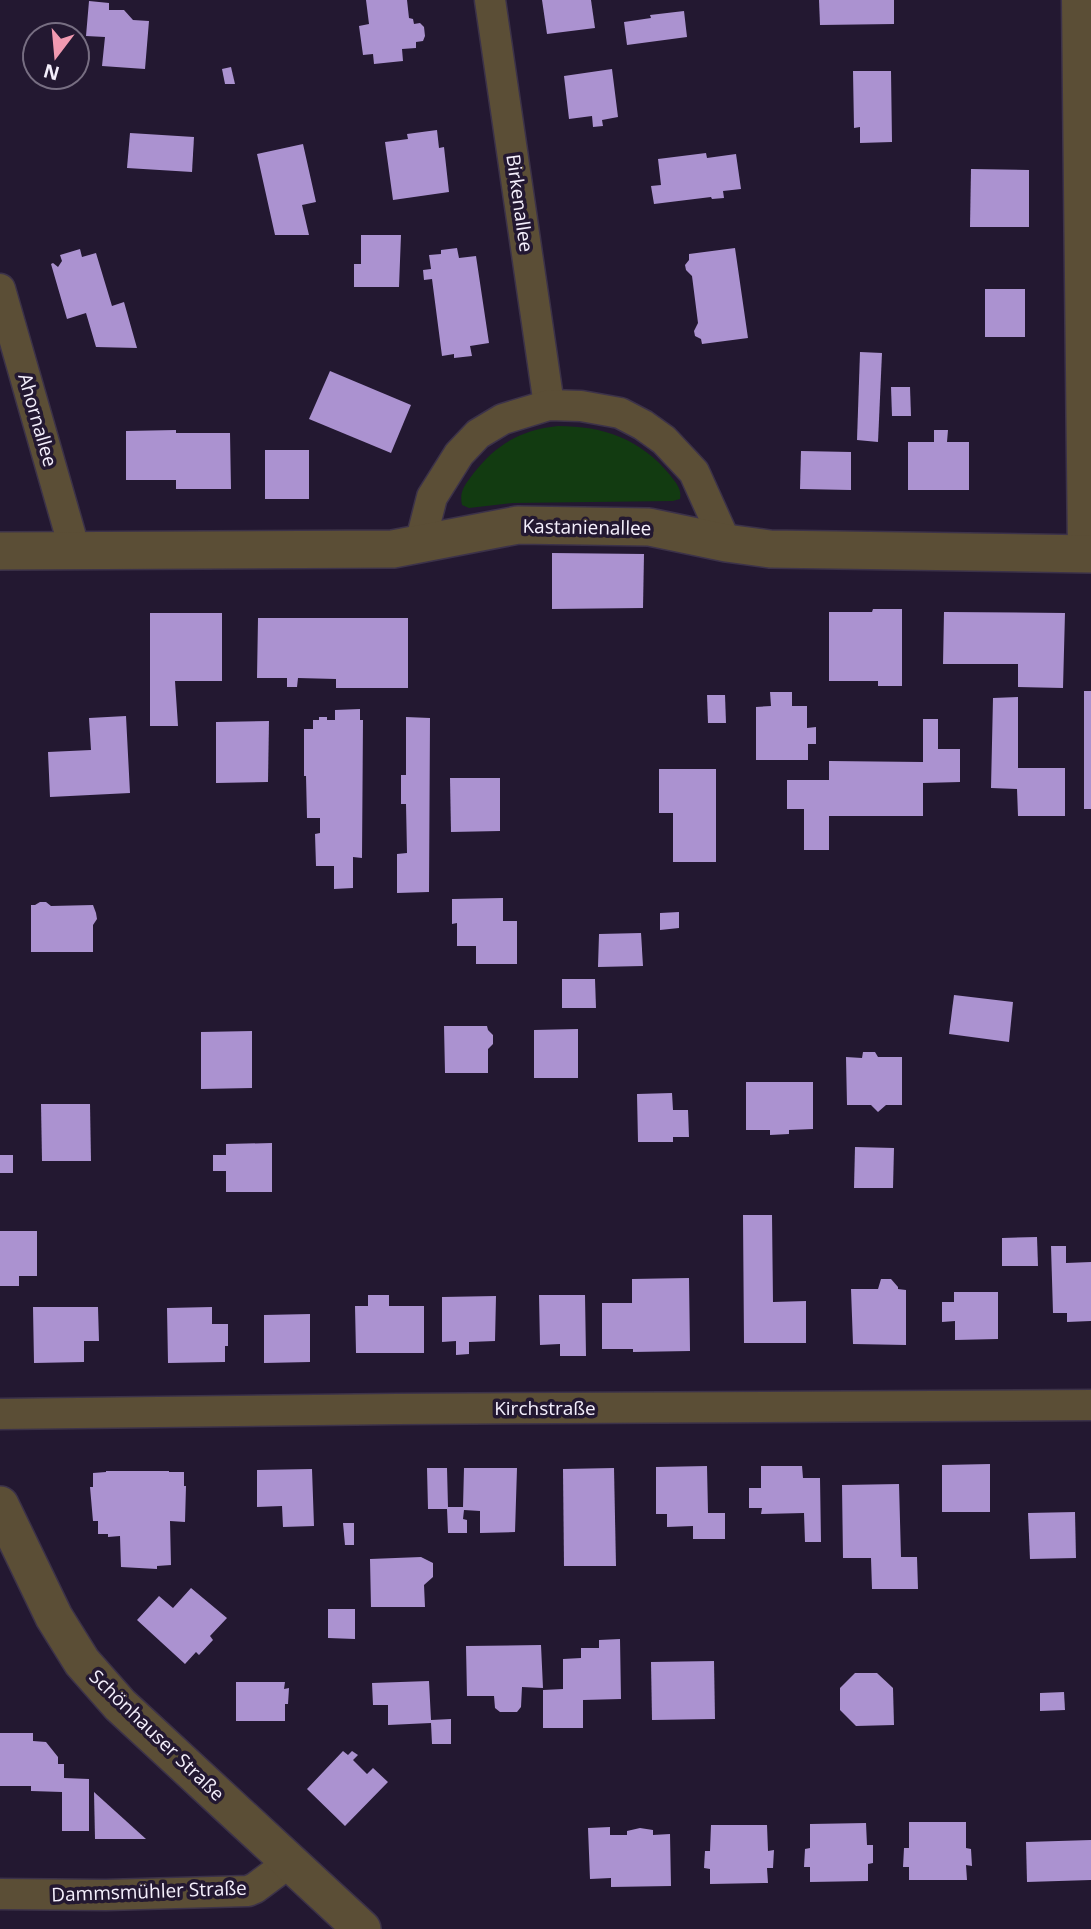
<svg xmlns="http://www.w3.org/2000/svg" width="1091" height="1929" font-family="'Open Sans',sans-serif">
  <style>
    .green { fill: #123b11 }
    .building { fill: #ab92d0 }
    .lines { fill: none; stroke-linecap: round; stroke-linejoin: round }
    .minor-casing { stroke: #3c3249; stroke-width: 33 }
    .tertiary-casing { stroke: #3c3249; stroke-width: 40 }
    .minor { stroke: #5b4e36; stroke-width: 30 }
    .tertiary { stroke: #5b4e36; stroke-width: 37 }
    .labels { text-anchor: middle; stroke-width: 7; stroke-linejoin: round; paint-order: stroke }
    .street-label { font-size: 19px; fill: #f4effc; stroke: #231831 }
  </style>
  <rect width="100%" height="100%" fill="#231831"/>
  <path class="green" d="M558,426C603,426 641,439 670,475C676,483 682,489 680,499L673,501L513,503L469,508L462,505C459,491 465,485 473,474C496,444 521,430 558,426Z"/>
  <g class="building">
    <polygon points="366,0 407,0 409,18 413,19 414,24 420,23 424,27 425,36 423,41 416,42 416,48 402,49 403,61 374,64 373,54 363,55 359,26 369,24"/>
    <polygon points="542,0 591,0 595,28 547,34"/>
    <polygon points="819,0 894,0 894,24 820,25"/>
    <polygon points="89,1 109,3 109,10 124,10 133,20 149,21 145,69 102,66 105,37 86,36"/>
    <polygon points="684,11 687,37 627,45 624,22 651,18 650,15"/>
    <polygon points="231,67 235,84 225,84 222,69"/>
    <polygon points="612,69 618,117 602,120 603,126 593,127 592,116 569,119 564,76"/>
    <polygon points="853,71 891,71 892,142 860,143 860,127 854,128"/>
    <polygon points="437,130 439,148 444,147 449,192 393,200 385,142 408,139 407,134"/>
    <polygon points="130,133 194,137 192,172 127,168"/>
    <polygon points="303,144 316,202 302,205 309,235 275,235 257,154"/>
    <polygon points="706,153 707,158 736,154 741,189 723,191 724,198 712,199 711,197 654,204 651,186 661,185 658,159"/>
    <polygon points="971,169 1029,170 1029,227 970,227"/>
    <polygon points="361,235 401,235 399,287 354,287 354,264 361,264"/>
    <polygon points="457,248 459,258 476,256 489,343 470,346 472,356 454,358 454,354 442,356 432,279 424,280 423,270 431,269 429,255 441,254 441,250"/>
    <polygon points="735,248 748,338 702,344 701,339 695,336 694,331 698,323 692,276 686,270 685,265 689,260 689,254"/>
    <polygon points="80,249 82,257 96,253 112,306 124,302 137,348 96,347 86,313 67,319 51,264 53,263 58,267 62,261 60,255"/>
    <rect x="985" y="289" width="40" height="48"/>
    <polygon points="860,352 882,353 878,442 857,440"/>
    <polygon points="330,371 411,405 391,453 309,419"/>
    <polygon points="891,387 910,387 911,416 892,416"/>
    <polygon points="176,430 176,433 230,433 231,489 176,489 176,480 126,480 126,431"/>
    <polygon points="934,430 948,430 947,442 969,442 969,490 908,490 908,442 934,442"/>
    <rect x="265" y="450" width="44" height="49"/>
    <polygon points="801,451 851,452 851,490 800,489"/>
    <polygon points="552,553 644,554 643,608 552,609"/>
    <polygon points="873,609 902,609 902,686 878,686 878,681 829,681 829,612 872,612"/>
    <polygon points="944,612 1065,613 1063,688 1018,687 1018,664 943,664"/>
    <polygon points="150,613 222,613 222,681 175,681 178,726 150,726"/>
    <polygon points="258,618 408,618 408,688 336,688 336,679 298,678 297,687 287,687 287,678 257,678"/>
    <rect x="1084" y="691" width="7" height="118"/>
    <polygon points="770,692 792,692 792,706 807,706 807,728 816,727 816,744 808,744 808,760 756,760 756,707 771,706"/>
    <polygon points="707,695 725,695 726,723 708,723"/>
    <polygon points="1018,697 1018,768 1065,768 1065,816 1018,816 1017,789 991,788 993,698"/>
    <polygon points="360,709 360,720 363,720 362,858 353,857 353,888 334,889 334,866 316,866 315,834 320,833 320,818 307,818 306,776 304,776 304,729 313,729 313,720 319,720 319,717 327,717 327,720 335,720 335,710"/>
    <polygon points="126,716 130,793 50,797 48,752 91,750 89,718"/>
    <polygon points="406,717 430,718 429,892 397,893 397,854 407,853 406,804 401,804 401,775 406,775"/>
    <polygon points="923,719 938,719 938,749 960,749 960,782 923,783 923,816 829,816 829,850 804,850 804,809 787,809 787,780 829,780 829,761 923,762"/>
    <polygon points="269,721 268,782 216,783 216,722"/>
    <polygon points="659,769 716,769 716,862 673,862 673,813 659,813"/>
    <polygon points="450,778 500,778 500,831 451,832"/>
    <polygon points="503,898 503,921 517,921 517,964 476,964 476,946 457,946 457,923 452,924 452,899"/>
    <polygon points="40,902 46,902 51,906 93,905 96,913 97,919 93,925 93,952 31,952 31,905 35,905"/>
    <polygon points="679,912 679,928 660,930 660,913"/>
    <polygon points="641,933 643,966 598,967 599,934"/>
    <polygon points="562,979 595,979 596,1008 562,1008"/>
    <polygon points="954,995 1013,1002 1009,1042 949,1034"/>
    <polygon points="444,1026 487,1026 488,1030 493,1035 493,1044 488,1049 488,1073 445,1073"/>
    <polygon points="578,1029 578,1078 534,1078 534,1030"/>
    <polygon points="252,1031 252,1088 201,1089 201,1032"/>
    <polygon points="863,1052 875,1052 878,1057 902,1057 902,1105 886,1105 878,1112 871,1105 847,1105 846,1057 862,1058"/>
    <polygon points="746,1082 813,1082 813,1129 789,1130 789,1134 770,1135 770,1130 746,1130"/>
    <polygon points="672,1093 673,1110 688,1110 689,1137 673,1137 673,1142 638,1142 637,1094"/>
    <polygon points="41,1104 90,1104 91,1161 42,1161"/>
    <polygon points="272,1143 272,1192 226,1192 226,1171 213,1171 213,1155 226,1155 226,1144"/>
    <polygon points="855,1147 894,1148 893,1188 854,1188"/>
    <rect x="0" y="1155" width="13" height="18"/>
    <polygon points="743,1215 772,1215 773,1302 806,1301 806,1343 744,1343"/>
    <polygon points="0,1231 37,1231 37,1276 19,1276 19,1286 0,1286"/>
    <polygon points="1037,1237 1038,1266 1002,1266 1002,1238"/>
    <polygon points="1051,1246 1066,1246 1066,1263 1091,1262 1091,1321 1067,1322 1067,1313 1053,1313"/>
    <polygon points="689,1278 690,1351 633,1352 633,1349 602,1349 602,1303 632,1303 632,1279"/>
    <polygon points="881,1279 891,1279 898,1287 898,1289 906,1290 906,1345 853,1344 851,1289 878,1289"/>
    <polygon points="954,1292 998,1292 998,1339 955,1340 955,1321 942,1322 942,1302 954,1302"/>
    <polygon points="368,1295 389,1295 389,1306 424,1306 424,1353 356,1353 355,1306 368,1306"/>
    <polygon points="539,1295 585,1295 586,1356 560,1356 560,1344 540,1345"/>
    <polygon points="496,1296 495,1341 469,1342 469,1354 456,1355 456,1341 442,1342 442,1297"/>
    <polygon points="33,1307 98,1307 99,1341 84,1341 84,1362 34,1363"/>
    <polygon points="212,1307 212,1324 228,1324 228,1346 225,1346 225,1362 168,1363 167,1308"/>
    <polygon points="310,1314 310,1362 264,1363 264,1315"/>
    <polygon points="990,1464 990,1512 942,1512 942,1465"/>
    <polygon points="707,1466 708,1513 725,1513 725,1539 693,1539 693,1526 667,1527 667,1514 656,1514 656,1467"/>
    <polygon points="761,1466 802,1466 803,1478 820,1478 821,1542 805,1542 804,1513 761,1514 762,1508 749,1508 749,1488 761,1488"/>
    <polygon points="427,1468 447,1468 448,1507 463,1507 464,1468 517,1468 515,1532 480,1533 480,1511 464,1510 463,1519 467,1520 467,1533 448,1533 447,1509 428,1509"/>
    <polygon points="614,1468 616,1566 564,1566 563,1469"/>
    <polygon points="312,1469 314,1526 283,1527 282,1506 257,1507 257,1470"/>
    <polygon points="106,1471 169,1471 169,1472 184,1472 184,1486 186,1486 185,1522 170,1521 171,1565 157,1566 157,1569 121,1567 120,1536 108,1537 108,1534 98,1534 98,1521 93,1521 90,1487 93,1487 93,1473 106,1472"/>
    <polygon points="899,1484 901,1557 917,1557 918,1589 872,1589 871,1558 843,1558 842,1485"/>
    <polygon points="1075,1512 1076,1558 1030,1559 1028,1513"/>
    <polygon points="343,1523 354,1523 354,1545 345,1545"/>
    <polygon points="421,1557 433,1563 433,1577 424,1585 425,1607 371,1607 370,1559"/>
    <polygon points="191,1588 227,1618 210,1636 213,1640 199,1655 196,1652 185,1664 137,1620 159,1596 173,1608"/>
    <polygon points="328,1609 355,1609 355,1639 328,1638"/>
    <polygon points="620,1639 621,1699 583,1700 583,1728 543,1728 543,1690 563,1689 563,1659 581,1658 581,1648 599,1648 599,1640"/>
    <polygon points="541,1645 543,1688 522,1687 521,1707 517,1712 500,1712 495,1708 494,1696 467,1696 466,1646"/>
    <polygon points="714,1661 715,1719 652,1720 651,1662"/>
    <polygon points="855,1673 877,1673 893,1688 894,1725 856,1726 840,1710 840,1688"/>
    <polygon points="429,1681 431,1720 451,1719 451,1744 432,1744 431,1723 388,1725 388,1705 373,1705 372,1683"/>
    <polygon points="236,1682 285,1682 284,1689 289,1688 288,1704 285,1704 285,1721 236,1721"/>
    <polygon points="1064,1692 1065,1710 1040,1711 1040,1693"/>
    <polygon points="0,1733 33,1733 33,1741 46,1742 58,1757 58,1764 64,1764 64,1778 89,1779 89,1831 62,1831 62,1792 31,1791 31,1786 0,1786"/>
    <polygon points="343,1751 348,1755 352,1751 358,1755 353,1760 367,1774 373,1768 388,1782 345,1826 307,1789"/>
    <polygon points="94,1792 146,1839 95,1839"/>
    <polygon points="909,1822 966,1822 966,1848 971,1849 972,1866 966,1865 967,1880 909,1880 909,1867 903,1867 904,1848 909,1848"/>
    <polygon points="866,1823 867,1845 873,1845 873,1863 868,1864 868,1881 810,1882 810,1867 804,1867 805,1849 810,1848 810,1824"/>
    <polygon points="711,1825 767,1825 768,1851 774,1850 773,1868 767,1868 768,1883 710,1884 710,1869 704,1868 705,1851 710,1851"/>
    <polygon points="610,1827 610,1835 627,1835 627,1831 640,1828 653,1830 653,1835 670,1834 671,1886 611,1887 611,1878 590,1879 588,1828"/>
    <polygon points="1091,1840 1091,1880 1027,1882 1026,1842"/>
  </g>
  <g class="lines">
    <defs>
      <g id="minor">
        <polyline points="490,0 549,405"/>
        <polyline points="1077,0 1083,554"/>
        <polyline points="0,289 75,551"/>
        <polyline points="420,544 432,497 459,454 478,434 503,419 549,405 581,406 620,413 643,425 664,440 694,472 726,543"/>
        <polyline points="0,1414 397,1409 1091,1405"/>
        <polyline points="0,1894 106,1895 248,1891 255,1888 290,1862"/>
      </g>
      <g id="tertiary">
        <polyline points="0,551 393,549 518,525 649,527 726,543 770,549 1091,554"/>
        <polyline points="0,1505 54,1617 82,1662 120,1705 362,1929"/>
      </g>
    </defs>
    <use href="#minor" class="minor-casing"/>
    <use href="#tertiary" class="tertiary-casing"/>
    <use href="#minor" class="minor"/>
    <use href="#tertiary" class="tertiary"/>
  </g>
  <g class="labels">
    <g class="street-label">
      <text transform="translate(520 203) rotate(82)" y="7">Birkenallee</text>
      <text transform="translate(38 420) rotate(74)" y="7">Ahornallee</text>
      <text transform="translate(587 527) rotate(1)" y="7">Kastanienallee</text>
      <text x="545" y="1415">Kirchstraße</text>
      <text transform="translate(157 1735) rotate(44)" y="7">Schönhauser Straße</text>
      <text transform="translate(149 1891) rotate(-2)" y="7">Dammsmühler Straße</text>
    </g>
  </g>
  <g transform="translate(56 56) rotate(196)"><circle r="33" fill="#231831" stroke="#776e82" stroke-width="2"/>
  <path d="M0-5L12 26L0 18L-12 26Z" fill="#f19ab1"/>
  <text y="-10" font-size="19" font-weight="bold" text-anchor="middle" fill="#f4effc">N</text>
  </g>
</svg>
